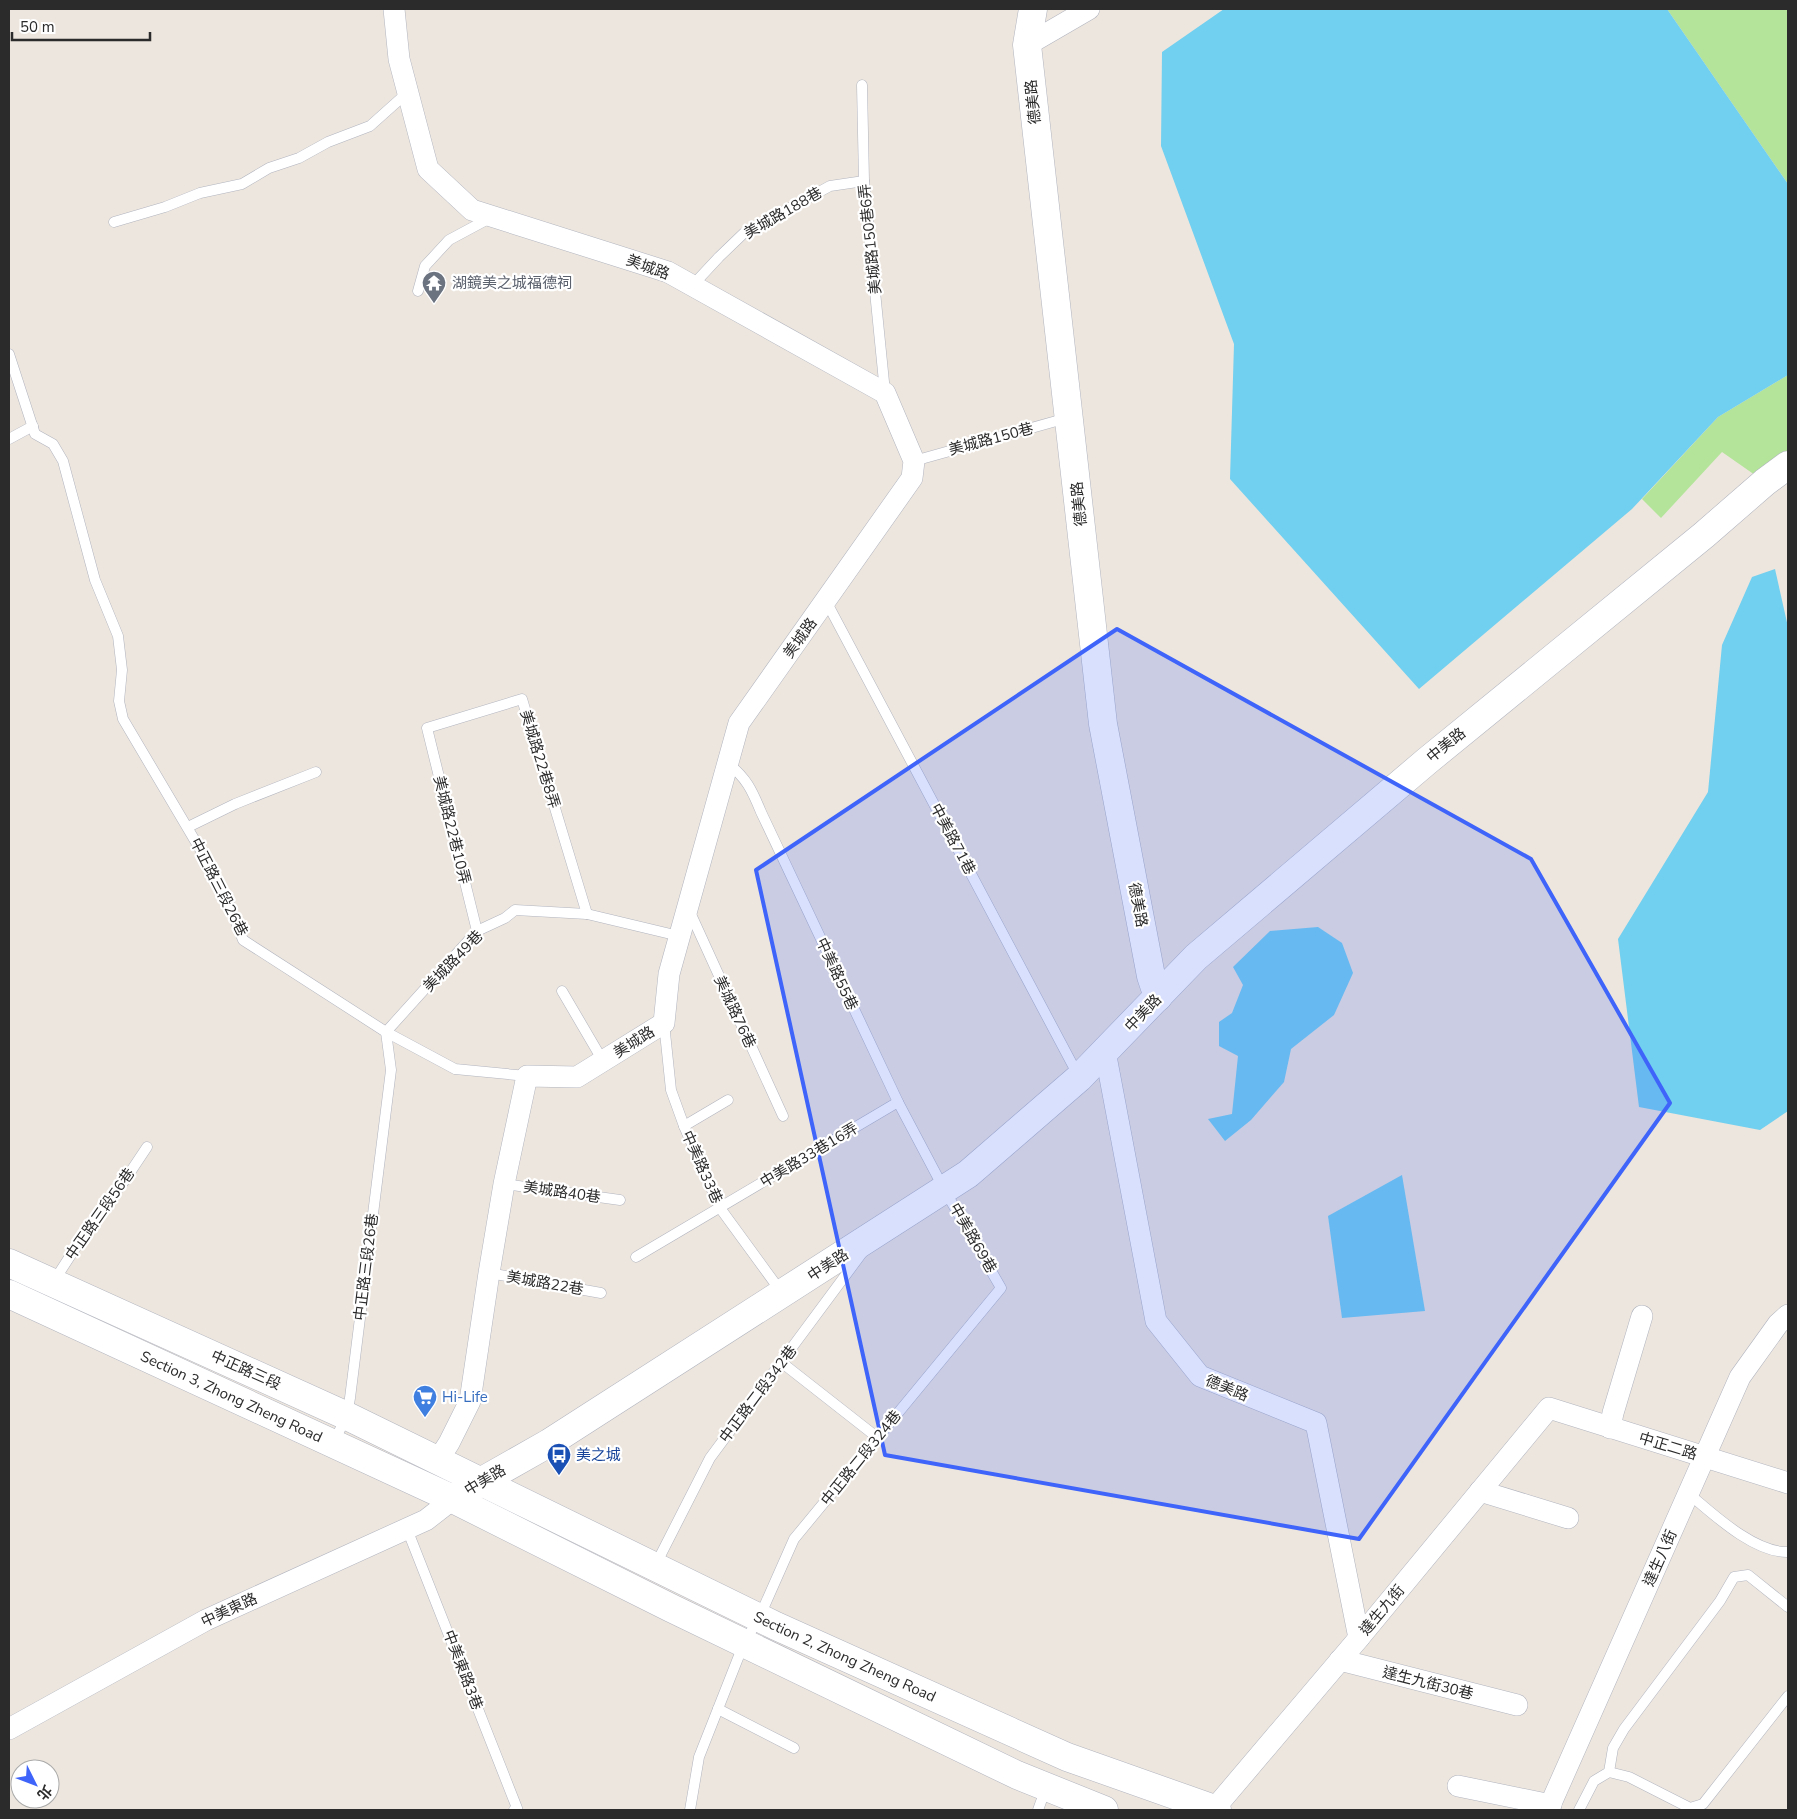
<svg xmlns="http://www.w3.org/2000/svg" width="1797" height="1819" font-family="'Nunito Sans','Noto Sans TC',sans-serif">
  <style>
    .green { fill: #b4e49a }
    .water { fill: #71cfef }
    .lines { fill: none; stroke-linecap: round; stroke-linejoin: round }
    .lane-casing { stroke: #b1b4bf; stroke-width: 11 }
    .street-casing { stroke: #b1b4bf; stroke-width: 22 }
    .secondary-casing { stroke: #b1b4bf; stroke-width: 29 }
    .lane { stroke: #fff; stroke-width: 10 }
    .street { stroke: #fff; stroke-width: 21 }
    .secondary { stroke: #fff; stroke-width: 28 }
    .marked { fill: #3e64fa; fill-opacity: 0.2; stroke: #3e64fa; stroke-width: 4; stroke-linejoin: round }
    .labels { text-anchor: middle; stroke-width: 4.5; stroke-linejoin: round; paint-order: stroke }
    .street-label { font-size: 15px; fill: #2b2b2b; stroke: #fff }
    .worship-label { font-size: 15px; fill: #5b616d; stroke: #fff; text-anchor: start }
    .shop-label { font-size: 15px; fill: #366cbe; stroke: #fff; text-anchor: start }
    .transit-label { font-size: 15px; fill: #164399; stroke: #fff; text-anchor: start }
  </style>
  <rect width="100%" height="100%" fill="#ede6de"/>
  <g class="green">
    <polygon points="1667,9 1788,9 1788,184"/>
    <polygon points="1788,375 1788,465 1765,482 1722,452 1661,518 1642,499 1718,417"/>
  </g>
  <g class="water">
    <polygon points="1224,9 1667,9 1788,184 1788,375 1718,417 1632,509 1419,689 1230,479 1234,344 1161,146 1162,52"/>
    <polygon points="1775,569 1788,627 1788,1111 1760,1130 1639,1107 1618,939 1708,792 1722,645 1752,577"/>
    <polygon points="1318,927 1342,943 1353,973 1334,1015 1291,1049 1284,1082 1251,1120 1225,1141 1208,1119 1232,1114 1238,1056 1219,1046 1219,1022 1232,1013 1243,985 1233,967 1270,931"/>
    <polygon points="1402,1175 1425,1311 1342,1318 1328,1216"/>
  </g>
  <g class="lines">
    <defs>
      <g id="lane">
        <polyline points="862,85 864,181 885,392"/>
        <polyline points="114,222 165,207 200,193 242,184 269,168 299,158 328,142 370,126 408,92"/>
        <polyline points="692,286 719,257 744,233 830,186 864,181"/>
        <polyline points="418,291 425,266 449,240 490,218"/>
        <polyline points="9,354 35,434 53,444 63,461 95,580 118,636 122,670 119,701 123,719 207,861 229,904 243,940 386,1032 455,1069 527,1076"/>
        <polyline points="9,439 33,426"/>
        <polyline points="914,461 1067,418"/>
        <polyline points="826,601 1079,1077"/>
        <polyline points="188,827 235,804 316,772"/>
        <polyline points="689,910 783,1116"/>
        <polyline points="477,931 427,728 522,699 587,914"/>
        <polyline points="562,991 603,1061"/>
        <polyline points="664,1023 671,1090 684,1126 720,1208 782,1293"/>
        <polyline points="386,1032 477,931 505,918 515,910 587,914 679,936"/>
        <polyline points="684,1126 728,1100"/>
        <polyline points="504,1184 620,1200"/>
        <polyline points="636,1257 898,1102"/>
        <polyline points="489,1273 601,1293"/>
        <polyline points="54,1281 94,1219 125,1180 147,1147"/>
        <polyline points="781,1362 878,1438"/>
        <polyline points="333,1443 347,1416 350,1398 391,1070 386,1032"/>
        <path d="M1688,1493C1713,1514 1754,1553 1788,1552"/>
        <polyline points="407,1529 517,1808 514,1810"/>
        <polyline points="655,1566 710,1458 862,1253"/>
        <polyline points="718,1709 794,1748"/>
        <polyline points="1609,1772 1613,1748 1624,1729 1720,1601 1734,1577 1748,1575 1788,1607"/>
        <path d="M690,1810L699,1757L744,1643L759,1618L794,1539L1001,1288L944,1189L898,1102L761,812C752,790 746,777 727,763"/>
        <polyline points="1038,1810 1046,1788"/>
        <polyline points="1579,1810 1594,1781 1609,1772 1629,1777 1690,1808 1703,1804 1788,1696"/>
      </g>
      <g id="street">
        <polyline points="394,9 399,59 428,169 472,210 668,272 885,393 914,461 912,478 739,723 669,974 664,1023 577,1077 527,1076 504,1184 489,1273 470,1401 449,1443 438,1460"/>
        <polyline points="1027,45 1089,9"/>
        <polyline points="1105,1051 1156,1321 1200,1376 1316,1423 1359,1638"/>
        <polyline points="1610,1428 1613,1413 1642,1316"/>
        <polyline points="1480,1491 1568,1518"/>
        <polyline points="1340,1660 1517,1705"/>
        <polyline points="9,1729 206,1620 426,1520 453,1499"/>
        <polyline points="1458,1786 1551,1805"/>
        <polyline points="1214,1809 1359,1638 1549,1408 1788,1483"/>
        <polyline points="1548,1810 1740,1377 1778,1324 1788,1315"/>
      </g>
      <g id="secondary">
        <polyline points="1033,9 1027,45 1103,724 1151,976 1158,997"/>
        <path id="s1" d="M9,1263L347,1416L776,1626L1067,1757L1217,1810"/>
        <path id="s2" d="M9,1294L453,1499L671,1608L1017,1775L1104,1810"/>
        <polyline points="453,1499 482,1481 549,1443 968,1174 1079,1078 1196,957 1427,761 1704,535 1765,482 1788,465"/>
      </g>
    </defs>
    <use href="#lane" class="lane-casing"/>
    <use href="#street" class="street-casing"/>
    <use href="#secondary" class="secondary-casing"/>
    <use href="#lane" class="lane"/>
    <use href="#street" class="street"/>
    <use href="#secondary" class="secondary"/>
  </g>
  <path class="marked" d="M1117,629L1531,859L1670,1103L1359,1539L885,1455L756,870Z"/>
  <defs>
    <symbol id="temple-pin" viewBox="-11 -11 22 30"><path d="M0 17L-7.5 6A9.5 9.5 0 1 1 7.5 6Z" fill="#6b7280" stroke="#fff"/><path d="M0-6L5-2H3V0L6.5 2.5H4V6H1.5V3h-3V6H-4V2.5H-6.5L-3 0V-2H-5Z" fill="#fff"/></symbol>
    <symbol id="supermarket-pin" viewBox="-11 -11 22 30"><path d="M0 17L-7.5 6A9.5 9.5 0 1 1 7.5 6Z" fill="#3f7fe0" stroke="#fff"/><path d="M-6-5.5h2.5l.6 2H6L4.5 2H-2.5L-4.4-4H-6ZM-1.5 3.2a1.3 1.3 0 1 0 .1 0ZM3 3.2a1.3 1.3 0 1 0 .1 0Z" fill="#fff"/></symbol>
    <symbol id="bus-pin" viewBox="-11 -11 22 30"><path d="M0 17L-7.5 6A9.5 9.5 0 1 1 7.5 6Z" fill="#1a4fb4" stroke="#fff"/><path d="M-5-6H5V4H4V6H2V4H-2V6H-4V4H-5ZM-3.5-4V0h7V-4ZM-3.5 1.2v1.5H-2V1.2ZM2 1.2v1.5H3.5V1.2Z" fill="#fff"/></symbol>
  </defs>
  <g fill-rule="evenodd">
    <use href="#temple-pin" x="420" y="269" width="28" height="38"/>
    <use href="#supermarket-pin" x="411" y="1383" width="28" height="38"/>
    <use href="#bus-pin" x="545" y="1441" width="28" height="38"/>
  </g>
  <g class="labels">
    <g class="street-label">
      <text transform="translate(1033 102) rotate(-96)" y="5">德美路</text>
      <text transform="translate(783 213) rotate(-30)" y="5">美城路188巷</text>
      <text transform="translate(870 239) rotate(-96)" y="5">美城路150巷6弄</text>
      <text transform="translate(648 267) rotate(20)" y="5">美城路</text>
      <text transform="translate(991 439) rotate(-15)" y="5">美城路150巷</text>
      <text transform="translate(1079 504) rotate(-96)" y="5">德美路</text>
      <text transform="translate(800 638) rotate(-54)" y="5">美城路</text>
      <text transform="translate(1446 745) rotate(-39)" y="5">中美路</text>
      <text transform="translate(540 759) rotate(73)" y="5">美城路22巷8弄</text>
      <text transform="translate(452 830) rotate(76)" y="5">美城路22巷10弄</text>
      <text transform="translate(953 839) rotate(62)" y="5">中美路71巷</text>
      <text transform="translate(219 887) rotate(63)" y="5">中正路三段26巷</text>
      <text transform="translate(1138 905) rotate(79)" y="5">德美路</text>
      <text transform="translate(453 961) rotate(-46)" y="5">美城路49巷</text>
      <text transform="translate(837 974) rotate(65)" y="5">中美路55巷</text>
      <text transform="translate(735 1012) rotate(65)" y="5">美城路76巷</text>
      <text transform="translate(1143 1013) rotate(-46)" y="5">中美路</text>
      <text transform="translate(634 1042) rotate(-32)" y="5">美城路</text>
      <text transform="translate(809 1155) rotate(-31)" y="5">中美路33巷16弄</text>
      <text transform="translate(702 1167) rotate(66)" y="5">中美路33巷</text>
      <text transform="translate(562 1192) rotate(8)" y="5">美城路40巷</text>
      <text transform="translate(100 1214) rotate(-55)" y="5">中正路三段56巷</text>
      <text transform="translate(973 1238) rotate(60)" y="5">中美路69巷</text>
      <text transform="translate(828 1265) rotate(-33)" y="5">中美路</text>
      <text transform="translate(366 1267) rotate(-83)" y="5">中正路三段26巷</text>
      <text transform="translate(545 1283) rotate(10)" y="5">美城路22巷</text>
      <text transform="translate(246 1370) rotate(24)" y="5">中正路三段</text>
      <text transform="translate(1227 1388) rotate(22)" y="5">德美路</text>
      <text transform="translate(758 1394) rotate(-53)" y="5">中正路二段342巷</text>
      <text dy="5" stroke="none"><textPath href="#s2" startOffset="245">Section 3, Zhong Zheng Road</textPath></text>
      <text transform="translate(1668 1446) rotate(17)" y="5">中正二路</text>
      <text transform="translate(861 1458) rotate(-51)" y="5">中正路二段324巷</text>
      <text transform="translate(485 1480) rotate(-31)" y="5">中美路</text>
      <text transform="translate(1660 1558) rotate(-66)" y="5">達生八街</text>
      <text transform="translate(229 1610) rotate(-25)" y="5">中美東路</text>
      <text transform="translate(1382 1610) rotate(-50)" y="5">達生九街</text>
      <text dy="5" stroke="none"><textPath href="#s1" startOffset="924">Section 2, Zhong Zheng Road</textPath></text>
      <text transform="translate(463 1670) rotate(69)" y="5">中美東路3巷</text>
      <text transform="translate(1428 1683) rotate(14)" y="5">達生九街30巷</text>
    </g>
    <g class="worship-label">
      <text x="452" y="288">湖鏡美之城福德祠</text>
    </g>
    <g class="shop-label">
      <text x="442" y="1402">Hi-Life</text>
    </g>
    <g class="transit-label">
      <text x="576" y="1460">美之城</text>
    </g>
  </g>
  <rect width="1797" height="1819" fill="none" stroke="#2b2b2b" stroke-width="20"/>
  <g transform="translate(35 1784) rotate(132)"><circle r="24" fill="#ffffff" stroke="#aaaaaa"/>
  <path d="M0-4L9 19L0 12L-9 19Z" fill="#3e64fa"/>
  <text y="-8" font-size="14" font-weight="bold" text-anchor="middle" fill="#2b2b2b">北</text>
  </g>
  <path d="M12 32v8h138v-8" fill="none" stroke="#2b2b2b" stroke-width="2.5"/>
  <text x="20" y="32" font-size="15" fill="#2b2b2b" stroke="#ffffff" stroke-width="4" paint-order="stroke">50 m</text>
</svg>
